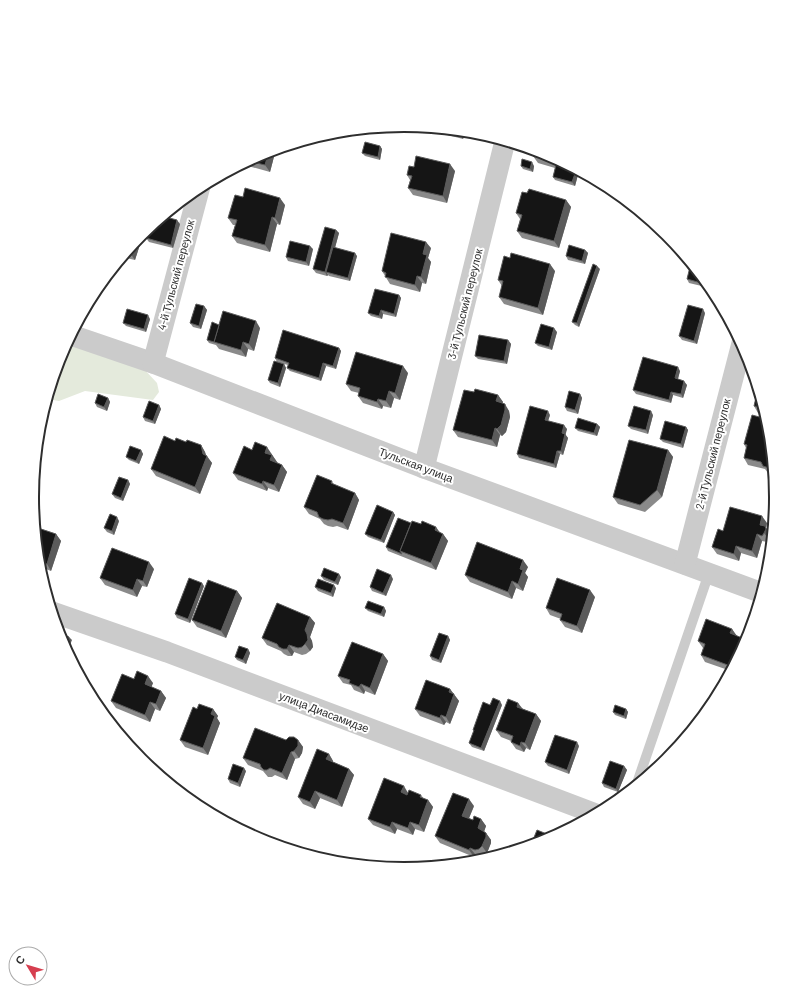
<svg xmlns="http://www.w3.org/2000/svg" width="808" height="994" font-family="Barlow,sans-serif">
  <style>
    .green { fill: #e4eadc }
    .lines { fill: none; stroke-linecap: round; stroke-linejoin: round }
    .lane { stroke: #cbcbcb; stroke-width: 10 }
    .street { stroke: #cbcbcb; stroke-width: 21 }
    .wall { fill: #8a8a8a }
    .shaded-wall { fill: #5b5b5b }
    .building { fill: #151515; stroke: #5b5b5b }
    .labels { text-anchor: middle; stroke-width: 4; stroke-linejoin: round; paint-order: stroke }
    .street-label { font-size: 11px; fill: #2e2e2e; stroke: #fff }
    .rim { fill: none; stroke: #2e2e2e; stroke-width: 2 }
  </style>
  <rect width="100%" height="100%" fill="#fff"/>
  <polygon class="green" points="66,344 144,369 157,383 159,392 153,400 85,391 59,401 47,399 60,354"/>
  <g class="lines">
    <polyline class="lane" points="636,786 709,573"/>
    <g class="street">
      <polyline points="71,335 153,363 424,468 762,593"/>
      <polyline points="153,363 200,186"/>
      <polyline points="424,468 505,141"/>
      <polyline points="685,564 742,343"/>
      <polyline points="52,612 167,652 596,814"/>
    </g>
  </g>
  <g class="wall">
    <polygon points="425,127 477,132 476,134 466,131 463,139 428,130"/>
    <polygon points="380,146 382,149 380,160 365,156 362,153"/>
    <polygon points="276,149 270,172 241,164 262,153"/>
    <polygon points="547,153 579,171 575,186 555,180 553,177 555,168 538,163 533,156"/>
    <polygon points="521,166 534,166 533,172 523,169"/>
    <polygon points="414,167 455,171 447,203 413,195 408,188 410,180 407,175"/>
    <polygon points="527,193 566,200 571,207 559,248 522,238 517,231 520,219 516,213"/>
    <polygon points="243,197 285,205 280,225 277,224 270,252 237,243 232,236 235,225 233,225 228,218"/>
    <polygon points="180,224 173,248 149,242 146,238"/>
    <polygon points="336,230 339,233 335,248 357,256 350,281 329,276 328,275 327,276 316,273 313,269"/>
    <polygon points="144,232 135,260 122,257 141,234"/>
    <polygon points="672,240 682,252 672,250 670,246"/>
    <polygon points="431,248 428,258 431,262 426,284 422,283 420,292 390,284 382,271"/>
    <polygon points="313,249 309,266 288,261 286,257"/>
    <polygon points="585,250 588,253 585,264 568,260 566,256"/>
    <polygon points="691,263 710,287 710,288 689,283 687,279"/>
    <polygon points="600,269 579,327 575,325 572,322"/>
    <polygon points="555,271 543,315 504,304 499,297 502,286 498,280"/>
    <polygon points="399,295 401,298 396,317 383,314 382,319 371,316 368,313"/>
    <polygon points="204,306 207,310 201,329 193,327 190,323"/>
    <polygon points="705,313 697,344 682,340 679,336"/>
    <polygon points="150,319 146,332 126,326 123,323"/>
    <polygon points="219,325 260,328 254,351 248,349 246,357 219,349 216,345 209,343 207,340"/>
    <polygon points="557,332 552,350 538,346 535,343"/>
    <polygon points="508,340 511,344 507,364 478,359 475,356"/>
    <polygon points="339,348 341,351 336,369 326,366 321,381 290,371 287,368 288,365 277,362 275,358"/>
    <polygon points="284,364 286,368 280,387 270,383 268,380"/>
    <polygon points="680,371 678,379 687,385 683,398 673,395 671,403 636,394 633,390"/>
    <polygon points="408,373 400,400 394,398 391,408 383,406 382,409 363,403 358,396 359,393 351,391 346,384"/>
    <polygon points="758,389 766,414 758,413 754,406"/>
    <polygon points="474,392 498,395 503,402 502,403 509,411 510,417 506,432 502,436 500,435 497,447 458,437 453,430"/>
    <polygon points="580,394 582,398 578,414 567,411 565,407"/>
    <polygon points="108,398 110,402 107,411 97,407 95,403"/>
    <polygon points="159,405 161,409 155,424 145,421 143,417"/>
    <polygon points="550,415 548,421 567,429 565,434 568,438 563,455 560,454 556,468 519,458 517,454"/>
    <polygon points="653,415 648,434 631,429 628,426"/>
    <polygon points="597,424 600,427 597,436 578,431 575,428"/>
    <polygon points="769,425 774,475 768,473 765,469 748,465 744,458 746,448 744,444"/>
    <polygon points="686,427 688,430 683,448 663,442 660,439"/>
    <polygon points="175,441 186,442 201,445 205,452 206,456 212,463 200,494 156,476 151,469"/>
    <polygon points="141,450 143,454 139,464 129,460 126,457"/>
    <polygon points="252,450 272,454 272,455 277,462 282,465 287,472 279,492 268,488 267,491 238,480 233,473"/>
    <polygon points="668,450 673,457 662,497 645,512 618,504 613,497"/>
    <polygon points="128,480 130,484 123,501 115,498 112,494"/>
    <polygon points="332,481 334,485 355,493 359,500 348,530 337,526 333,527 328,526 324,524 320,519 309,514 304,507"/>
    <polygon points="393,512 395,515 384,543 368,537 365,534"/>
    <polygon points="119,521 114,535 107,532 104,528"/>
    <polygon points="411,523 443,534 448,541 436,570 388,551 386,547"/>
    <polygon points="767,523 766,528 770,533 771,536 769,540 767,542 762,541 757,558 741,553 739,561 717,554 712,547 723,531"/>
    <polygon points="35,527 56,534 61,541 51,571 41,567 39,569"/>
    <polygon points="528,567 525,573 528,577 523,591 516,588 512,599 470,582 465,575"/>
    <polygon points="154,569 147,587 142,586 137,597 105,585 100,578"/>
    <polygon points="321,576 341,577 338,585 324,580"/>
    <polygon points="393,579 386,596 372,591 370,587"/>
    <polygon points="204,586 190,623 177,618 175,614"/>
    <polygon points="315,587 336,588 333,597 318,591"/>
    <polygon points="237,591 242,598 226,638 197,627 192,620"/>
    <polygon points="595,597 582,633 565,627 560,620 561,619 550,615 546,608"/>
    <polygon points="384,607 386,611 384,617 368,611 365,608"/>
    <polygon points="310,617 315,623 310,637 312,641 313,647 310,651 306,654 302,655 294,652 292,656 288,656 284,654 281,651 267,645 262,638"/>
    <polygon points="732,629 736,636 747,640 731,671 705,662 701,655 703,648 698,641"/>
    <polygon points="448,636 450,640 441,663 432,660 430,656"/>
    <polygon points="248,649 250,653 246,664 237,660 235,657"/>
    <polygon points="383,654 388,661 375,695 365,691 364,694 354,690 351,685 343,683 338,676"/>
    <polygon points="134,679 153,683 151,687 161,691 166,698 160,711 155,709 150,722 116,708 111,701"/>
    <polygon points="450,689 459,701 450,724 446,722 444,725 420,716 415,709"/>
    <polygon points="518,703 523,709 536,714 541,721 530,750 526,748 524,752 516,749 511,742 511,741 501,737 496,730"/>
    <polygon points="502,705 484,751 472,747 469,743 474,732 473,730"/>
    <polygon points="213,709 218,716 217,718 220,723 208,755 185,747 180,740"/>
    <polygon points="626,709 628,712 626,719 615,715 613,712"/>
    <polygon points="286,740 298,740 303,747 302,753 299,758 295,759 287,780 275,775 272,777 268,777 263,771 248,765 243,758"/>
    <polygon points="579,746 569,774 548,766 545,762"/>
    <polygon points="329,754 333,761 333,762 349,769 354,775 342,807 320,798 315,809 303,804 298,797"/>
    <polygon points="624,766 627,770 618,792 604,787 602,783"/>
    <polygon points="246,771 240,787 230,783 228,779"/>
    <polygon points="408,793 421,795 424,799 428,800 433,807 424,832 415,829 413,835 397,829 395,834 373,825 368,819"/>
    <polygon points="474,806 469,818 473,820 481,819 486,826 484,831 486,833 491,840 491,843 487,853 484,856 480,857 475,854 474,857 440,843 435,836"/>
  </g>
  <g class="shaded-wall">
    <polygon points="459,130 466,131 463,139 459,132"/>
    <polygon points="380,146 382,149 380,160 378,157"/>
    <polygon points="276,149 270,172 265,165 269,151"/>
    <polygon points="532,162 534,166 533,172 530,169"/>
    <polygon points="450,164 455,171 447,203 443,196"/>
    <polygon points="574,168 579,171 575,186 572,182 576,171"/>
    <polygon points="280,198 285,205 280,225 275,218"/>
    <polygon points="566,200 571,207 559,248 554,241"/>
    <polygon points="272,217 277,224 270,252 265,245"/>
    <polygon points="177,220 180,224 173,248 171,245"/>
    <polygon points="336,230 339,233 328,273 326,272 328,275 327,276 325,272"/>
    <polygon points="144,232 135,260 130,253 133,243"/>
    <polygon points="426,242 431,248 428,258 431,262 426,284 421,277 423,254"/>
    <polygon points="310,246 313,249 309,266 306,262"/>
    <polygon points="585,250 588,253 585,264 582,261"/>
    <polygon points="355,253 357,256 350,281 348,278"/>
    <polygon points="550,264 555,271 543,315 538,308"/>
    <polygon points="597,266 600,269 579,327 577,323"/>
    <polygon points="417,276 422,283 420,292 415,285"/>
    <polygon points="399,295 401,298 396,317 394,314"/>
    <polygon points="204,306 207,310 201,329 199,326"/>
    <polygon points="703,309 705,313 697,344 694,341"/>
    <polygon points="381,310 383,314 382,319 379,316"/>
    <polygon points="148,315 150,319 146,332 144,329"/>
    <polygon points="256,321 260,328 254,351 249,344"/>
    <polygon points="554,328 557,332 552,350 549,347"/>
    <polygon points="508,340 511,344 507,364 504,361"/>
    <polygon points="243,342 248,349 246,357 241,350"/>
    <polygon points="339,348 341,351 336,369 333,366"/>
    <polygon points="323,363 326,366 321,381 319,378"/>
    <polygon points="284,364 286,368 280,387 278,383"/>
    <polygon points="403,366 408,373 400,400 395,393"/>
    <polygon points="678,367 680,371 677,382 675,378"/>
    <polygon points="684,381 687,385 683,398 681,394"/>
    <polygon points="389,391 394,398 391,408 386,401"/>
    <polygon points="671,392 673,395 671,403 669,400"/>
    <polygon points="580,394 582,398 578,414 575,410"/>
    <polygon points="498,395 503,402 501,408 496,401"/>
    <polygon points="108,398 110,402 107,411 104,407"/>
    <polygon points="378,399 383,406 382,409 377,402"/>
    <polygon points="505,404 509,411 510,417 506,432 502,436 497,429"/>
    <polygon points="159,405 161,409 155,424 153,421"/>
    <polygon points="548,411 550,415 547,424 545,420"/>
    <polygon points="651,411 653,415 648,434 646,430"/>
    <polygon points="597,424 600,427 597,436 594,433"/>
    <polygon points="564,425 567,429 565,437 562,433"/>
    <polygon points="686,427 688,430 683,448 681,444"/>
    <polygon points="495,428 500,435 497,447 492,440"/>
    <polygon points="565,434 568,438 563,455 561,451"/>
    <polygon points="201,445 205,452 207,458 207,456 212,463 200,494 195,487 203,454"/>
    <polygon points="267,447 277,462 275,467 265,453"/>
    <polygon points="141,450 143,454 139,464 136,461"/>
    <polygon points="668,450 673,457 662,497 657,490"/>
    <polygon points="557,451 560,454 556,468 554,464"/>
    <polygon points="282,465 287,472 279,492 274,485"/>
    <polygon points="128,480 130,484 123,501 121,498"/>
    <polygon points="263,481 268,488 267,491 262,484"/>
    <polygon points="355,493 359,500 348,530 343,523"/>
    <polygon points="393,512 395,515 384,543 381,540"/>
    <polygon points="762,516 767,523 766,528 770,533 771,536 769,540 764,533 760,525"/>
    <polygon points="117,517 119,521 114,535 112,531"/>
    <polygon points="436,527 441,534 435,530"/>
    <polygon points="56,534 61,541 51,571 47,564"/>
    <polygon points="443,534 448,541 436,570 431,563"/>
    <polygon points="757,534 762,541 757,558 752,551"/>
    <polygon points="736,546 741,553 739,561 734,554"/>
    <polygon points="523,560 528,567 525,573 528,577 523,591 518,584 520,569"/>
    <polygon points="149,562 154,569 147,587 143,581"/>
    <polygon points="39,564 41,567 40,571 39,569"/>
    <polygon points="339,574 341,577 338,585 335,582"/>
    <polygon points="391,575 393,579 386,596 383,593"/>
    <polygon points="137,579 142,586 137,597 133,590"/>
    <polygon points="512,581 516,588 512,599 508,592"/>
    <polygon points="202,583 204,586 190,623 188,619"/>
    <polygon points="334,585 336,588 333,597 331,593"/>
    <polygon points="590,590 595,597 582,633 577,626"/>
    <polygon points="237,591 242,598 226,638 221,631"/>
    <polygon points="384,607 386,611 384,617 381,614"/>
    <polygon points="310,617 315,623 310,637 312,641 313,647 310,651 305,644 305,630"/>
    <polygon points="732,629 737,636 730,633"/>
    <polygon points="448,636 450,640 441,663 439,660"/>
    <polygon points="69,637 72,640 67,652 65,648"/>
    <polygon points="289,645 294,652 292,656 287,649"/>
    <polygon points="248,649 250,653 246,664 243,660"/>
    <polygon points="383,654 388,661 375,695 370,688"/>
    <polygon points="148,676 153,683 150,691 145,684"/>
    <polygon points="361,684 365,691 364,694 359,687"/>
    <polygon points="450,689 459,701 450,724 446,717 449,692"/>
    <polygon points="161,691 166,698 160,711 156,704"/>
    <polygon points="92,697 97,703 96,705 92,698"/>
    <polygon points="500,701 502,705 484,751 481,748"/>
    <polygon points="150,702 155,709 150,722 145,715"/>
    <polygon points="518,703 523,710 517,707"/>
    <polygon points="213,709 218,716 217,718 220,723 208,755 203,748 211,714"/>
    <polygon points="626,709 628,712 626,719 624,716"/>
    <polygon points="536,714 541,721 530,750 525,743"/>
    <polygon points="441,715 446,722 444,725 440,718"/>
    <polygon points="298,740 303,747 302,753 299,758 294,751"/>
    <polygon points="521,742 526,748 524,752 520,746"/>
    <polygon points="577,742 579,746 569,774 567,770"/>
    <polygon points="291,752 295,759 287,780 282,773"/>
    <polygon points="329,754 333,761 331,766 326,759"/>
    <polygon points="624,766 627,770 618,792 616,789"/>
    <polygon points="244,768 246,771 240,787 238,783"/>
    <polygon points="349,769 354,775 342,807 337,800"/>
    <polygon points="404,786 408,793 406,799 401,792"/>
    <polygon points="315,791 320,798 315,809 310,802"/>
    <polygon points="469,799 474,806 467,823 462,816"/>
    <polygon points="428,800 433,807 424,832 419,825"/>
    <polygon points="481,819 486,826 483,835 478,828"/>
    <polygon points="392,822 397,829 395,834 390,827"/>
    <polygon points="410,822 415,829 413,835 408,828"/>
    <polygon points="486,833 491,840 491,843 487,853 482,846"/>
    <polygon points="470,848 475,854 474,857 469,850"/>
  </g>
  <g class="building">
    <polygon points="445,129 459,130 459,132"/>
    <polygon points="365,142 380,146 378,157 362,153"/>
    <polygon points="535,150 547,153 571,167 533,156"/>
    <polygon points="269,151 265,165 248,161 262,153"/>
    <polygon points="416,156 450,164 443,196 408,188 412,176 407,175 409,166 414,167"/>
    <polygon points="522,159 532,162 530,169 521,166"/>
    <polygon points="556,165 576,171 572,182 553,177"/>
    <polygon points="245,188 280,198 275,218 272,217 265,245 232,236 237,220 228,218 235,195 243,197"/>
    <polygon points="529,189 566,200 554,241 517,231 522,215 516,213 522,192 527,193"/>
    <polygon points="162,216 177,220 171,245 146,238 149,227"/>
    <polygon points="325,227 336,230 325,272 313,269"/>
    <polygon points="391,233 426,242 423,254 427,255 421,277 417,276 415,285 385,277 386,273 382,271"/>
    <polygon points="672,240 679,249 670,246"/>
    <polygon points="290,241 310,246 306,262 286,257"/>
    <polygon points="133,243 130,253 126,252"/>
    <polygon points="569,245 585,250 582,261 566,256"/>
    <polygon points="333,247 355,253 348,278 326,272"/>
    <polygon points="511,253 550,264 538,308 499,297 503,281 498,280 504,256 510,258"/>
    <polygon points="691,263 708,284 708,285 687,279"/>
    <polygon points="593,264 597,266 577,323 572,322"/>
    <polygon points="375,289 399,295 394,314 381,310 379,316 368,313"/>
    <polygon points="196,304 204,306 199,326 190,323"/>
    <polygon points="688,305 703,309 694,341 679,336"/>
    <polygon points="127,309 148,315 144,329 123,323"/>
    <polygon points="223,311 256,321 249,344 243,342 241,350 214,342"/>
    <polygon points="212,322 219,325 214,342 207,340"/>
    <polygon points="541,324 554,328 549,347 535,343"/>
    <polygon points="283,330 339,348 333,366 323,363 319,378 287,368 289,363 275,358"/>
    <polygon points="479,335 508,340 504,361 475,356"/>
    <polygon points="356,352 403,366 395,393 389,391 386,401 378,399 377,402 358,396 360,388 346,384"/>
    <polygon points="643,357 678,367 675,378 684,381 681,394 671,392 669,400 633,390"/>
    <polygon points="274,361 284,364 278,383 268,380"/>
    <polygon points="475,389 498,395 496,401 505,404 505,410 501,425 497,429 495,428 492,440 453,430 464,390 474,392"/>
    <polygon points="758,389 764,408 754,406"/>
    <polygon points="569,391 580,394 575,410 565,407"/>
    <polygon points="98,394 108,398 104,407 95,403"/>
    <polygon points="149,401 159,405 153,421 143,417"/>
    <polygon points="530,406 548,411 545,420 564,425 562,433 565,434 561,451 557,451 554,464 517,454"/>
    <polygon points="634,406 651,411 646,430 628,426"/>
    <polygon points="752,415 767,419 769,425 773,468 772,469 763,466 761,462 744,458 747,445 744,444"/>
    <polygon points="578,418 597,424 594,433 575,428"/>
    <polygon points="665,421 686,427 681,444 660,439"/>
    <polygon points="164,436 175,441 176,438 186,442 187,440 201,445 203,454 207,456 195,487 151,469"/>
    <polygon points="629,440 668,450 657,490 640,505 613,497"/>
    <polygon points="255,442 267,447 265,453 272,455 270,460 282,465 274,485 263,481 262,484 233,473 244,446 252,450"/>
    <polygon points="130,446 141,450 136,461 126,457"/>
    <polygon points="317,475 332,481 331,483 355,493 343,523 332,519 328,520 323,519 319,517 317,512 304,507"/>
    <polygon points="119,477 128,480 121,498 112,494"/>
    <polygon points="377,505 393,512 381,540 365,534"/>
    <polygon points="730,507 762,516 760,525 765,526 766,529 764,533 762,536 757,534 752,551 736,546 734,554 712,547 718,529 723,531"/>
    <polygon points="110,514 117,517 112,531 104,528"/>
    <polygon points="398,518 411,523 400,551 402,554 386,547"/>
    <polygon points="412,521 421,524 422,521 436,527 435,530 443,534 431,563 400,551"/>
    <polygon points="35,527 56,534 47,564 38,561"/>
    <polygon points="477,542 523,560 520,569 523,570 518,584 512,581 508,592 465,575"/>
    <polygon points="112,548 149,562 143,581 137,579 133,590 100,578"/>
    <polygon points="324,568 339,574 335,582 321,576"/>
    <polygon points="377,569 391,575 383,593 370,587"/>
    <polygon points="189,578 202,583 188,619 175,614"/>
    <polygon points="557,578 590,590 577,626 560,620 562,614 546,608"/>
    <polygon points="318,579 334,585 331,593 315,587"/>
    <polygon points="208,580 237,591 221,631 192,620"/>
    <polygon points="368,601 384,607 381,614 365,608"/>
    <polygon points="277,603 310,617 305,630 307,634 308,640 305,644 302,647 298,648 289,645 287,649 283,649 279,647 277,644 262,638"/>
    <polygon points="706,619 732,629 730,633 747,640 733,667 701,655 705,644 698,641"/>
    <polygon points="60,633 69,637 65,648 60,639 59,635"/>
    <polygon points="439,633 448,636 439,660 430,656"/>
    <polygon points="352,642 383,654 370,688 361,684 359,687 349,683 350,680 338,676"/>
    <polygon points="239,646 248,649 243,660 235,657"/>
    <polygon points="137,671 148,676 145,684 161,691 156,704 150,702 145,715 111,701 122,674 134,679"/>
    <polygon points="426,680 450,689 449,692 454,694 446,717 441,715 440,718 415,709"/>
    <polygon points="493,698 500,701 481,748 469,743 474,730 473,730 483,702 490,705"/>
    <polygon points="508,699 518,703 517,707 536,714 525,743 521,742 520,746 511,742 513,736 496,730"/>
    <polygon points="199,704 213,709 211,714 215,716 203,748 180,740 193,707 197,709"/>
    <polygon points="615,705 626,709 624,716 613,712"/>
    <polygon points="255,728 286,740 289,737 294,737 298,740 298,746 294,751 291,752 282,773 270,768 267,770 264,770 261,767 260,764 243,758"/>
    <polygon points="555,735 577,742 567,770 545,762"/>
    <polygon points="317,749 329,754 326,759 349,769 337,800 315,791 310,802 298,797"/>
    <polygon points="610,761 624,766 616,789 602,783"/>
    <polygon points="233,764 244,768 238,783 228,779"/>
    <polygon points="384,778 404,786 401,792 407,795 409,790 421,795 420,797 428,800 419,825 410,822 408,828 392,822 390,827 368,819"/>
    <polygon points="453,793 469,799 462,816 473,820 474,816 481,819 478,828 486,833 486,837 482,846 479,849 475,850 470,848 469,850 435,836"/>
    <polygon points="537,830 554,837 555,834 558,835 546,841 531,845"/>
  </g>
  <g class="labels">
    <g class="street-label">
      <text transform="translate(176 275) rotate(-75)" y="4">4-й Тульский переулок</text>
      <text transform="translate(465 304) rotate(-76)" y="4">3-й Тульский переулок</text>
      <text transform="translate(713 454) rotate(-76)" y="4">2-й Тульский переулок</text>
      <text transform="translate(416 465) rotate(21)" y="4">Тульская улица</text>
      <text transform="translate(324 712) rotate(21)" y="4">улица Диасамидзе</text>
    </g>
  </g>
  <path d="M0 0H808V994H0ZM39 497a365 365 0 1 1 730 0a365 365 0 1 1-730 0Z" fill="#fff" fill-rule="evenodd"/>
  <path class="rim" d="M39 497a365 365 0 1 1 730 0a365 365 0 1 1-730 0Z"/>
  <g transform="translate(28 966) rotate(308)"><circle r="19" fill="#ffffff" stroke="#ababab"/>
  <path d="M0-3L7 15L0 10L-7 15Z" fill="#d63e4f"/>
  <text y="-6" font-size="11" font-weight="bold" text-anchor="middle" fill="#2e2e2e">С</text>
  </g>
</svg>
